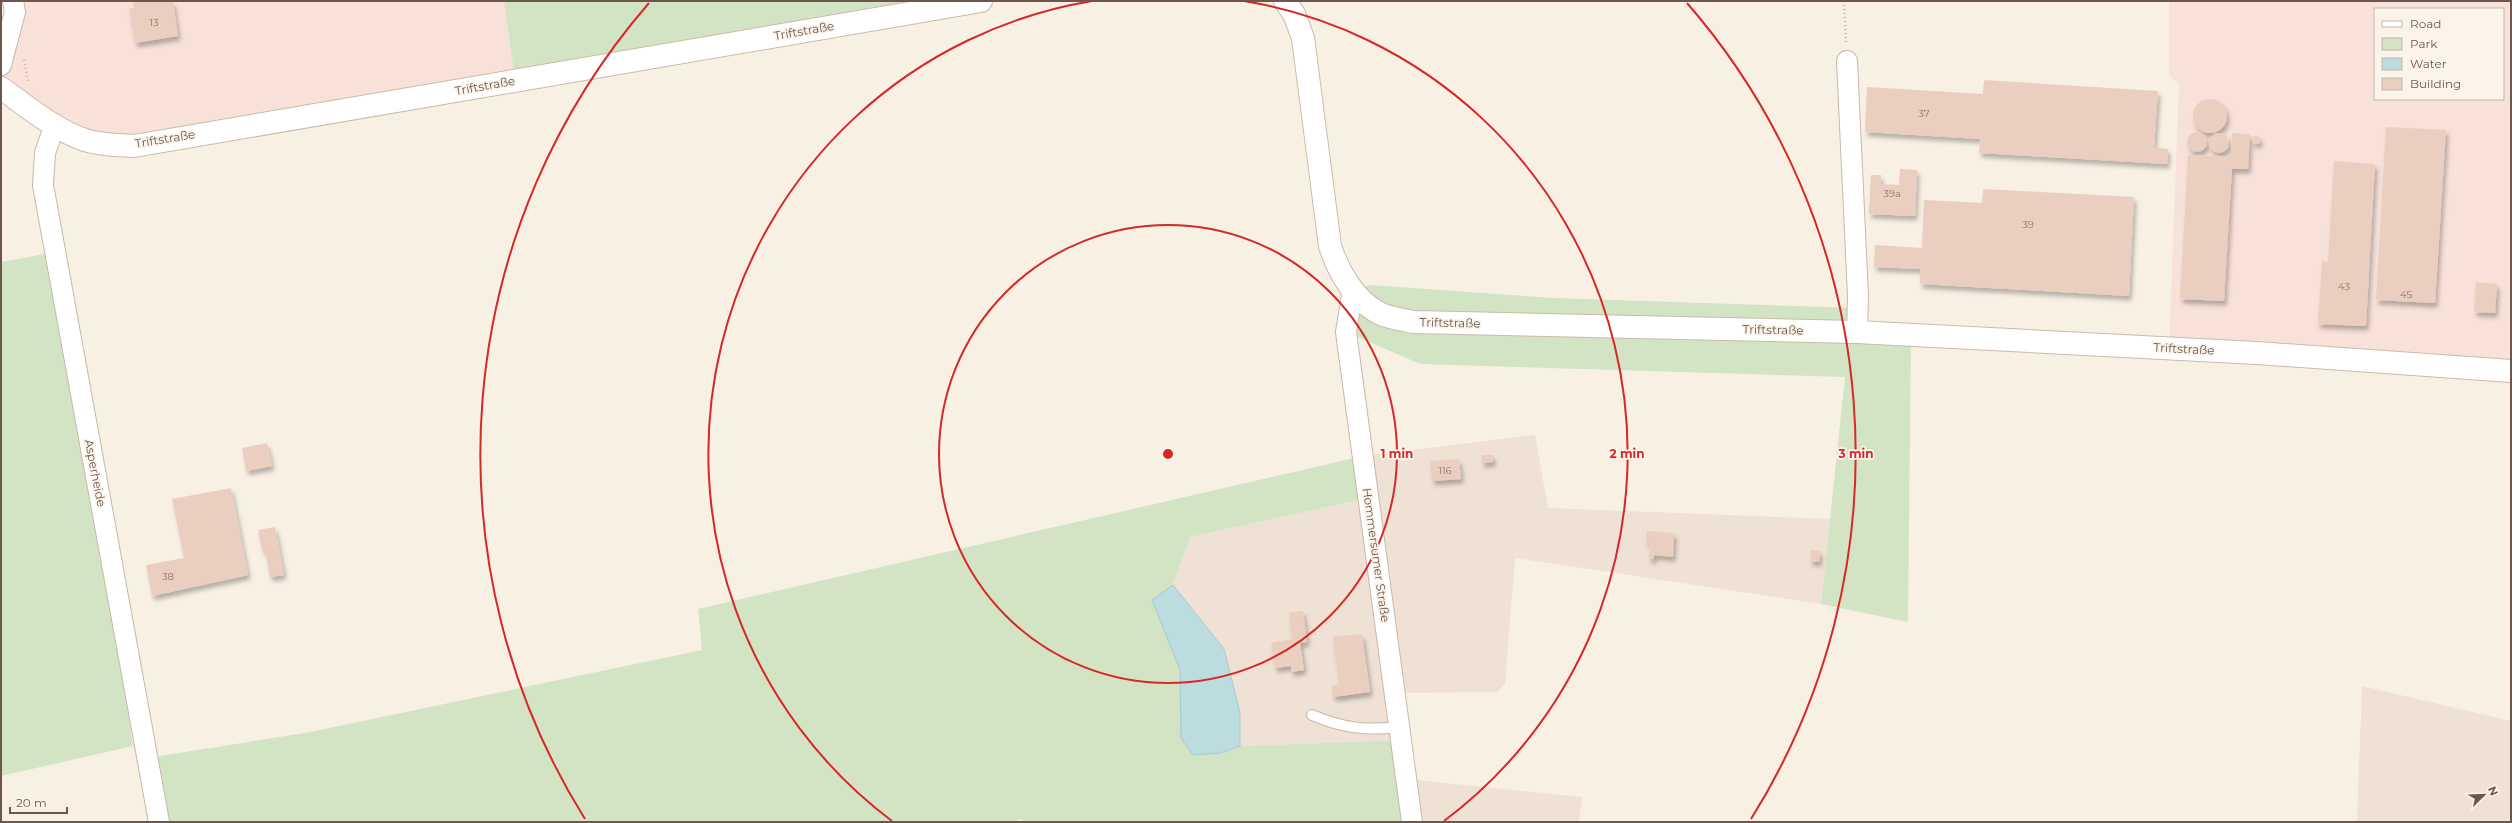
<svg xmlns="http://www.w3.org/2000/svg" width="2512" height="823" font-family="Montserrat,sans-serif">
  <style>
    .residential { fill: #efe1d4 }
    .commercial { fill: #f7e1d9; fill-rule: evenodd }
    .green { fill: #d3e4c5 }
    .water { fill: #bcdcdf; stroke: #a3cbcf }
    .building { fill: #eacec0; filter: url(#shadow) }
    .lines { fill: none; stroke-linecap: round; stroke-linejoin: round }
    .lane-casing { stroke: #c8b7ac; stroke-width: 12 }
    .street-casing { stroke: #c8b7ac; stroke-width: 22 }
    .secondary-casing { stroke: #cdb9ad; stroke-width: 24 }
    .path { stroke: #ceb2a3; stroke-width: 2.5; stroke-dasharray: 1 3; stroke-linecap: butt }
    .lane { stroke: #fff; stroke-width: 10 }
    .street { stroke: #fff; stroke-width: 20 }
    .secondary { stroke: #fff; stroke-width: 22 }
    .ring { fill: none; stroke: #d62828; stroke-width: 2 }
    .labels { text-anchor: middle; stroke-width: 3.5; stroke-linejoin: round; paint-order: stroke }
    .number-label { font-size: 10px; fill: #8c756a }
    .street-label { font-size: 12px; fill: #6d574d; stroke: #fcf4ea }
    .centre { fill: #d62828; stroke: #fcf4ea; stroke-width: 2 }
    .ring-label { font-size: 12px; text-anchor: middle; font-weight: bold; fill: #d62828; stroke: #fcf4ea; stroke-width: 3.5; stroke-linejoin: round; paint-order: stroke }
  </style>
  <defs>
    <filter id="shadow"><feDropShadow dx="2.5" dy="4.5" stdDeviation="2" flood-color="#0004"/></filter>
  </defs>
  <rect width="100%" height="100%" fill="#f9f0e4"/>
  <g class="residential">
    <polygon points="1535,435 1548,508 1830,519 1821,604 1515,558 1505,684 1497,692 1395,693 1401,740 1240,746 1240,713 1224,649 1173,585 1190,537 1368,498 1363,456"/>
    <polygon points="2362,686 2511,721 2511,822 2357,822"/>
    <polygon points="1406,779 1582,797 1579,822 1412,822"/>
  </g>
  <g class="commercial">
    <polygon points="13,1 504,1 515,80 109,145 1,88 1,65"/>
    <path d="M2169,1H2511L2510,371L2169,348L2179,84L2169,75ZM2375,9H2503V99H2375Z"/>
  </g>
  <g class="green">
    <polygon points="504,1 981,1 515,80"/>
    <polygon points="55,252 90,449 133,746 1,776 1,262"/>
    <polygon points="1371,285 1553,298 1858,308 1858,332 1911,335 1908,622 1821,604 1845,377 1420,364 1346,332 1353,289"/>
    <polygon points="1363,456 1368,498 1190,537 1173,585 1152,600 1180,670 1181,738 1221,753 1240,746 1401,740 1412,822 1023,822 1023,819 1008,822 166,822 154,757 310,732 702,650 698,609"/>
  </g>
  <polygon class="water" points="1173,585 1224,649 1240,713 1240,746 1221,753 1193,755 1181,738 1180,670 1152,600"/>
  <g class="building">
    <polygon points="133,1 173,2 178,36 135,43 129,9 134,8"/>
    <polygon points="1984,80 2158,91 2154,147 2168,149 2167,164 1979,153 1980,139 1865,132 1867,87 1983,94"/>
    <circle cx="2210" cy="116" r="17"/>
    <polygon points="2386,127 2446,130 2435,303 2376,300"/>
    <circle cx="2197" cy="142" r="10"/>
    <circle cx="2219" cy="143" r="10"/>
    <polygon points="2232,133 2250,134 2248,169 2232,169 2224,301 2180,299 2188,155 2231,157"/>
    <circle cx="2256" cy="140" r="4"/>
    <polygon points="2334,161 2375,164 2366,326 2318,324 2322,261 2328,262"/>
    <polygon points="1900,169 1917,170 1915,216 1869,214 1871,175 1881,175 1880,184 1899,185"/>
    <polygon points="1983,189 2134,197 2129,296 1920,284 1920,269 1874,267 1875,245 1922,248 1924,200 1982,203"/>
    <polygon points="2476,282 2497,284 2495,313 2474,312"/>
    <polygon points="267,443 272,466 246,471 242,448"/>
    <polygon points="1482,455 1493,455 1493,462 1482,463"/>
    <polygon points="1459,459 1461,479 1432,481 1430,461"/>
    <polygon points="231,488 248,575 152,596 146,565 184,558 172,499"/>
    <polygon points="275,527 284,575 270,577 265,550 262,550 258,530"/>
    <polygon points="1647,531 1674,533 1673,557 1654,555 1654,559 1649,559 1650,543 1646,542"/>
    <polygon points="1811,550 1820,551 1819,562 1810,561"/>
    <polygon points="1303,611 1307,642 1300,643 1304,670 1291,672 1291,666 1275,668 1271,643 1292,639 1289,612"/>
    <polygon points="1362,634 1370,692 1333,697 1332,686 1339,684 1333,637"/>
  </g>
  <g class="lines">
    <defs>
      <path id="lane" d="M1312,715C1342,728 1367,731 1399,727"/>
      <g id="street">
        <polyline points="1847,61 1858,296 1857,332"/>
        <polyline points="1,65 15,12 13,1"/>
        <polyline points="55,124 45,153 43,185 159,822"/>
        <polyline points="1353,289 1346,332 1412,822"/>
      </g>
      <g id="secondary">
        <path d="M1285,1L1294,14L1303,38L1330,246C1338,271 1355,302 1381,314C1390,318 1403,320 1414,322L1857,332L2257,353L2511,371"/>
        <path d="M1,88C26,106 55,130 85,140C100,145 118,145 134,146L981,1"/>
      </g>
    </defs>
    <use href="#lane" class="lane-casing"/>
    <use href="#street" class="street-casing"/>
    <use href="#secondary" class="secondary-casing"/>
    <g class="path">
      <polyline points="1844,1 1846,42"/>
      <polyline points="24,60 28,82"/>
    </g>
    <use href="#lane" class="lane"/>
    <use href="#street" class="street"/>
    <use href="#secondary" class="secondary"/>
  </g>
  <g class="ring">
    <circle cx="1168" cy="454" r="229"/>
    <path d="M892 821A459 459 0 0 1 1092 1M1244 1A459 459 0 0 1 1444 821"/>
    <path d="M585 819A688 688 0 0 1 649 3M1687 3A688 688 0 0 1 1751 819"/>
  </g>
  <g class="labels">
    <g class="number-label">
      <text x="154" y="26">13</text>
      <text x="1924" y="117">37</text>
      <text x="1892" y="197">39a</text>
      <text x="2028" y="228">39</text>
      <text x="2344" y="290">43</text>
      <text x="2406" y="298">45</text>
      <text x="1445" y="474">116</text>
      <text x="168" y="580">38</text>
    </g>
    <g class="street-label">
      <text transform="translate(804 31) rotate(-10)" y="4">Triftstraße</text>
      <text transform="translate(485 86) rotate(-10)" y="4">Triftstraße</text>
      <text transform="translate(165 139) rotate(-9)" y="4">Triftstraße</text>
      <text transform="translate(1450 323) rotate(1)" y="4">Triftstraße</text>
      <text transform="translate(1773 330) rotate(1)" y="4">Triftstraße</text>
      <text transform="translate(2184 349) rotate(3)" y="4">Triftstraße</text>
      <text transform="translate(95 473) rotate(79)" y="4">Asperheide</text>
      <text transform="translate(1376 555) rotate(82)" y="4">Hommersumer Straße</text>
    </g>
  </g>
  <circle cx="1168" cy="454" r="6" class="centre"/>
  <g class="ring-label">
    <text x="1397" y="458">1 min</text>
    <text x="1627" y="458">2 min</text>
    <text x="1856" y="458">3 min</text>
  </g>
  <rect width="2512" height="823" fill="none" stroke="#6d574d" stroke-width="4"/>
  <rect x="2374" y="8" width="130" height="92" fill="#fcf4ea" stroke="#c3b5ab"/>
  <rect x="2382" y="21" width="20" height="6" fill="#ffffff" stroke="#c3b5ab"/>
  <text x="2410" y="28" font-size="12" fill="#6d574d">Road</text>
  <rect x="2382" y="38" width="20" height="12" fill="#d3e4c5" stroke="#c3b5ab"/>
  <text x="2410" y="48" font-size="12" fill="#6d574d">Park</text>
  <rect x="2382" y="58" width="20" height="12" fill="#bcdcdf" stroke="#c3b5ab"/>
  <text x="2410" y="68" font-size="12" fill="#6d574d">Water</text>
  <rect x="2382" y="78" width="20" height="12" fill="#eacec0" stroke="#c3b5ab"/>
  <text x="2410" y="88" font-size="12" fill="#6d574d">Building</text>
  <g transform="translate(2484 795) rotate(67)" stroke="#fcf4ea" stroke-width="3" paint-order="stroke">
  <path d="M0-3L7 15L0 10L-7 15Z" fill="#6d574d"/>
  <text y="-6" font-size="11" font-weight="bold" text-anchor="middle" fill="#6d574d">N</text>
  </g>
  <path d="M10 807v6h57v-6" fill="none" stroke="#6d574d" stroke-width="2"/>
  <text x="16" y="807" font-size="12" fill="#6d574d" stroke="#fcf4ea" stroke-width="3" paint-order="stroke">20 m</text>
</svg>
